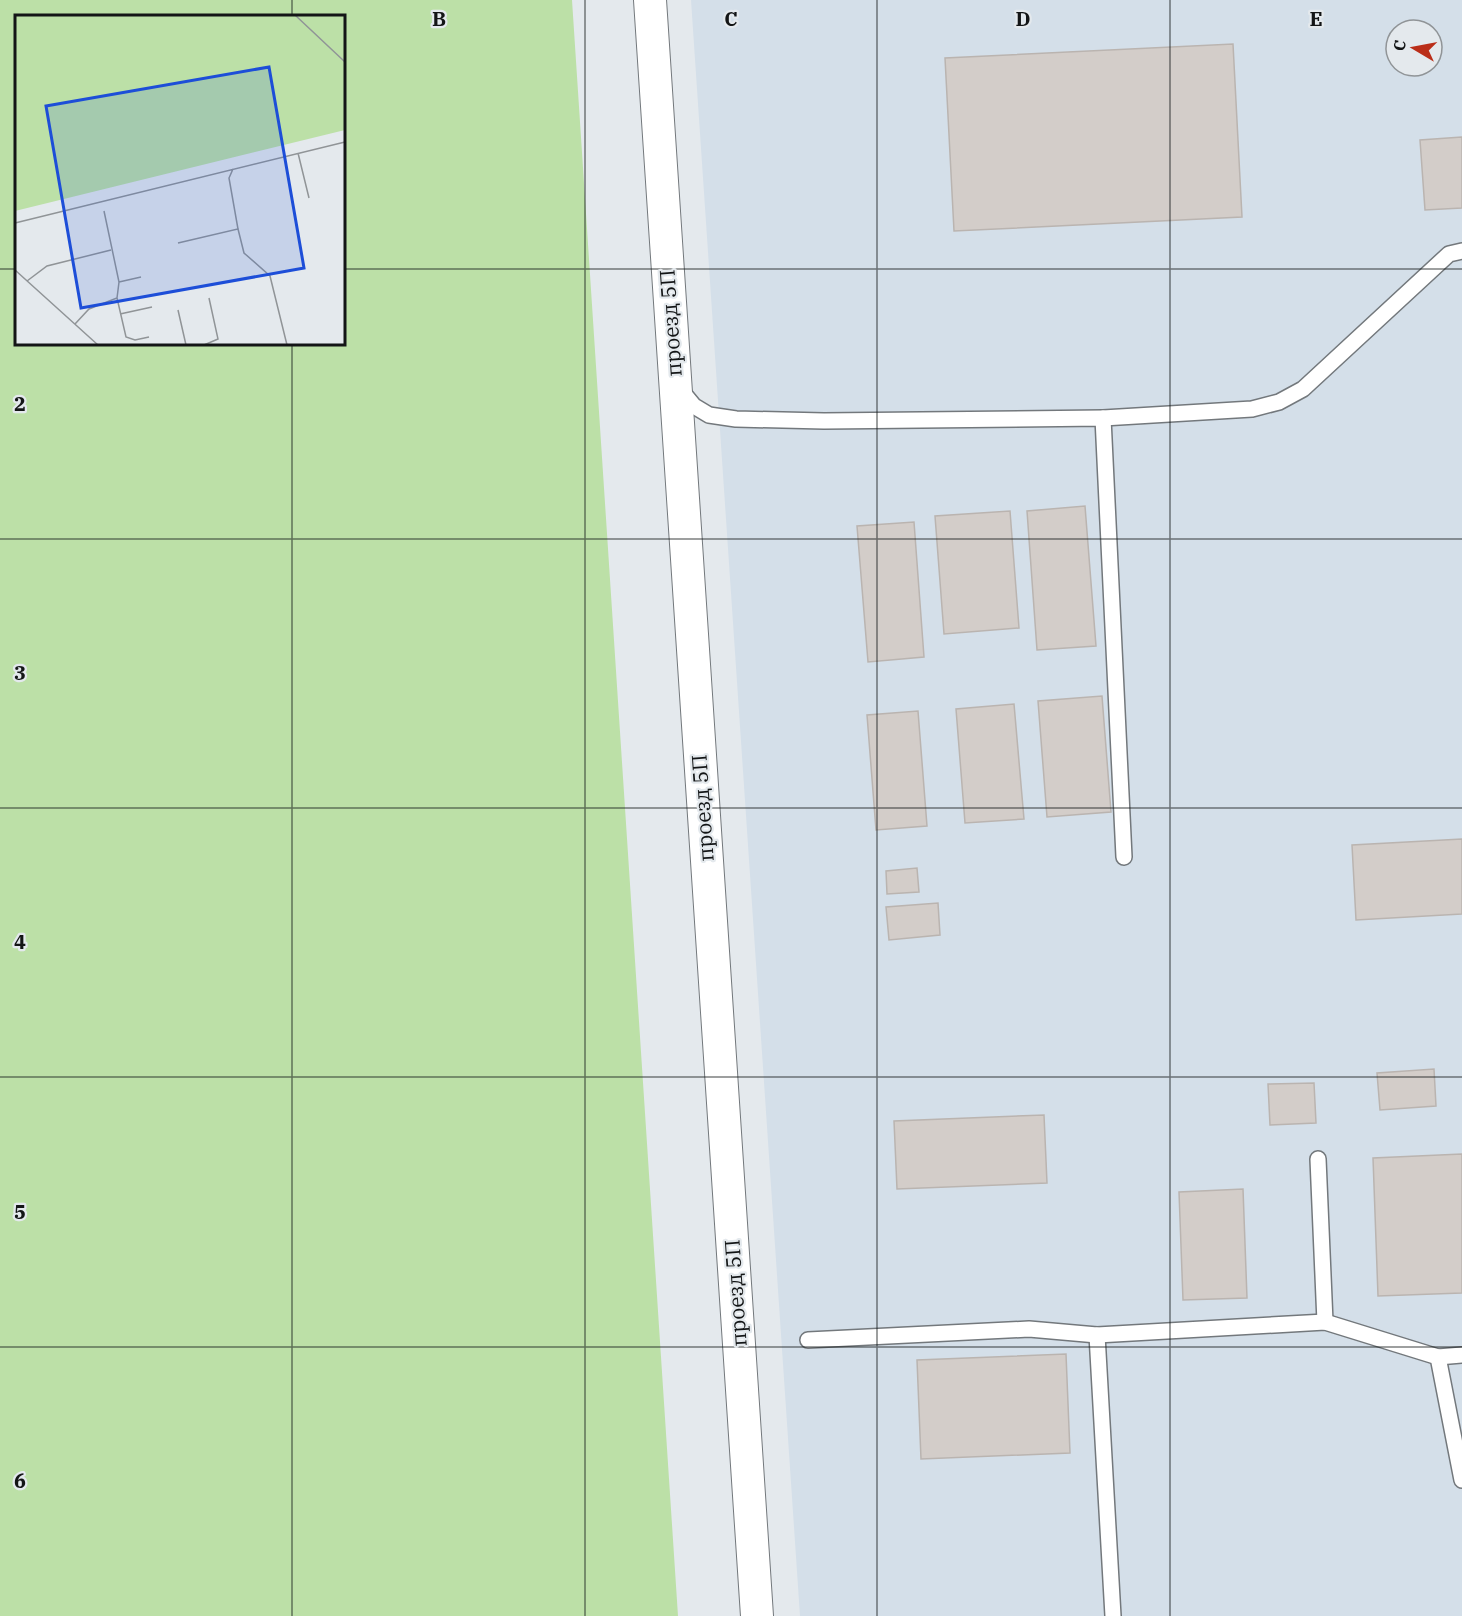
<svg xmlns="http://www.w3.org/2000/svg" width="1462" height="1616" font-family="'IBM Plex Serif',serif">
  <style>
    .built { fill: #d4dfe9; fill-rule: evenodd }
    .green { fill: #bce0a7; fill-rule: evenodd }
    .building { fill: #d3cdc9; stroke: #bab4b0; stroke-width: 1.5 }
    .lines { fill: none; stroke-linecap: round; stroke-linejoin: round }
    .service-casing { stroke: #73787c; stroke-width: 18 }
    .minor-casing { stroke: #73787c; stroke-width: 34 }
    .service { stroke: #fff; stroke-width: 15 }
    .minor { stroke: #fff; stroke-width: 32 }
    .grid { fill: none; stroke: #131516; stroke-width: 1.5; stroke-opacity: 0.55 }
    .labels { text-anchor: middle; stroke-width: 4.5; stroke-linejoin: round; paint-order: stroke }
    .street-label { font-size: 21px; fill: #131516; stroke: #e4e9ed }
    .inset-road { fill: none; stroke: #909497; stroke-width: 1.5 }
    .view { fill: #1d4ed8; fill-opacity: 0.15; stroke: #1d4ed8; stroke-width: 3 }
    .inset-edge { fill: none; stroke: #131516; stroke-width: 3 }
    .grid-label { font-size: 20px; text-anchor: middle; font-weight: bold; fill: #131516; stroke: #e4e9ed; stroke-width: 4.5; stroke-linejoin: round; paint-order: stroke }
  </style>
  <rect width="100%" height="100%" fill="#e4e9ed"/>
  <path class="built" d="M691,0H1462V1616H800ZM1396,30H1432V66H1396Z"/>
  <path class="green" d="M0,0H572L678,1616H0ZM16,16H344V344H16Z"/>
  <g class="building">
    <polygon points="1233,44 1242,217 954,231 945,58"/>
    <polygon points="1462,137 1462,208 1425,210 1420,140"/>
    <polygon points="1085,506 1096,646 1037,650 1027,511"/>
    <polygon points="1010,511 1019,628 944,634 935,516"/>
    <polygon points="914,522 924,657 868,662 857,526"/>
    <polygon points="1102,696 1111,812 1047,817 1038,701"/>
    <polygon points="1014,704 1024,819 965,823 956,709"/>
    <polygon points="918,711 927,826 876,830 867,715"/>
    <polygon points="1462,839 1462,914 1356,920 1352,845"/>
    <polygon points="917,868 919,892 887,894 886,871"/>
    <polygon points="938,903 940,935 889,940 886,907"/>
    <polygon points="1434,1069 1436,1106 1380,1110 1377,1073"/>
    <polygon points="1314,1083 1316,1123 1270,1125 1268,1084"/>
    <polygon points="1044,1115 1047,1183 897,1189 894,1121"/>
    <polygon points="1462,1154 1462,1293 1378,1296 1373,1158"/>
    <polygon points="1243,1189 1247,1298 1183,1300 1179,1192"/>
    <polygon points="1066,1354 1070,1453 921,1459 917,1360"/>
  </g>
  <g class="lines">
    <defs>
      <g id="service">
        <polyline points="680,389 694,406 709,415 736,419 824,421 1103,418 1124,857"/>
        <polyline points="1103,418 1252,409 1279,402 1303,389 1449,254 1462,251"/>
        <polyline points="1318,1159 1325,1322"/>
        <polyline points="1097,1335 1113,1616"/>
        <polyline points="808,1340 1029,1329 1097,1335 1325,1322 1438,1357 1462,1480"/>
        <polyline points="1438,1357 1462,1355"/>
      </g>
      <polyline id="minor" points="650,0 757,1616"/>
    </defs>
    <use href="#service" class="service-casing"/>
    <use href="#minor" class="minor-casing"/>
    <use href="#service" class="service"/>
    <use href="#minor" class="minor"/>
  </g>
  <path class="grid" d="M292,0V16M585,0V1616M877,0V1616M1170,0V1616M0,269H16M344,269H1462M292,344V1616M0,539H1462M0,808H1462M0,1077H1462M0,1347H1462"/>
  <g class="labels">
    <g class="street-label">
      <text transform="translate(671 323) rotate(-94)" y="7">проезд 5П</text>
      <text transform="translate(703 808) rotate(-94)" y="7">проезд 5П</text>
      <text transform="translate(736 1293) rotate(-94)" y="7">проезд 5П</text>
    </g>
  </g>
  <g transform="translate(15 15)">
    <rect width="330" height="330" fill="#e4e9ed"/>
    <path d="M0,0H330V115L0,196Z" fill="#bce0a7"/>
    <path class="inset-road" d="M280,0L330,47M283,138L294,183M0,208L330,127M223,214L229,238L255,261L272,330M163,228L223,214L214,163L218,154M0,255L83,330M12,266L32,251L96,235M104,267L126,262M102,283L111,322L120,325L134,322M163,295L171,330M105,299L137,292M60,309L74,294L102,283L104,267L89,196M189,330L203,324L194,283"/>
    <path class="view" d="M254,52L289,253L66,293L31,91Z"/>
    <rect width="330" height="330" class="inset-edge"/>
  </g>
  <g class="grid-label">
    <text x="439" y="26">B</text>
    <text x="731" y="26">C</text>
    <text x="1023" y="26">D</text>
    <text x="1316" y="26">E</text>
    <text x="20" y="411">2</text>
    <text x="20" y="680">3</text>
    <text x="20" y="949">4</text>
    <text x="20" y="1219">5</text>
    <text x="20" y="1488">6</text>
  </g>
  <g transform="translate(1414 48) rotate(280)"><circle r="28" fill="#e4e9ed" stroke="#909497" stroke-width="1.5"/>
  <path d="M0-4.5L10 22L0 15L-10 22Z" fill="#ba2e19"/>
  <text y="-9" font-size="16" font-weight="bold" text-anchor="middle" fill="#131516">С</text>
  </g>
</svg>
